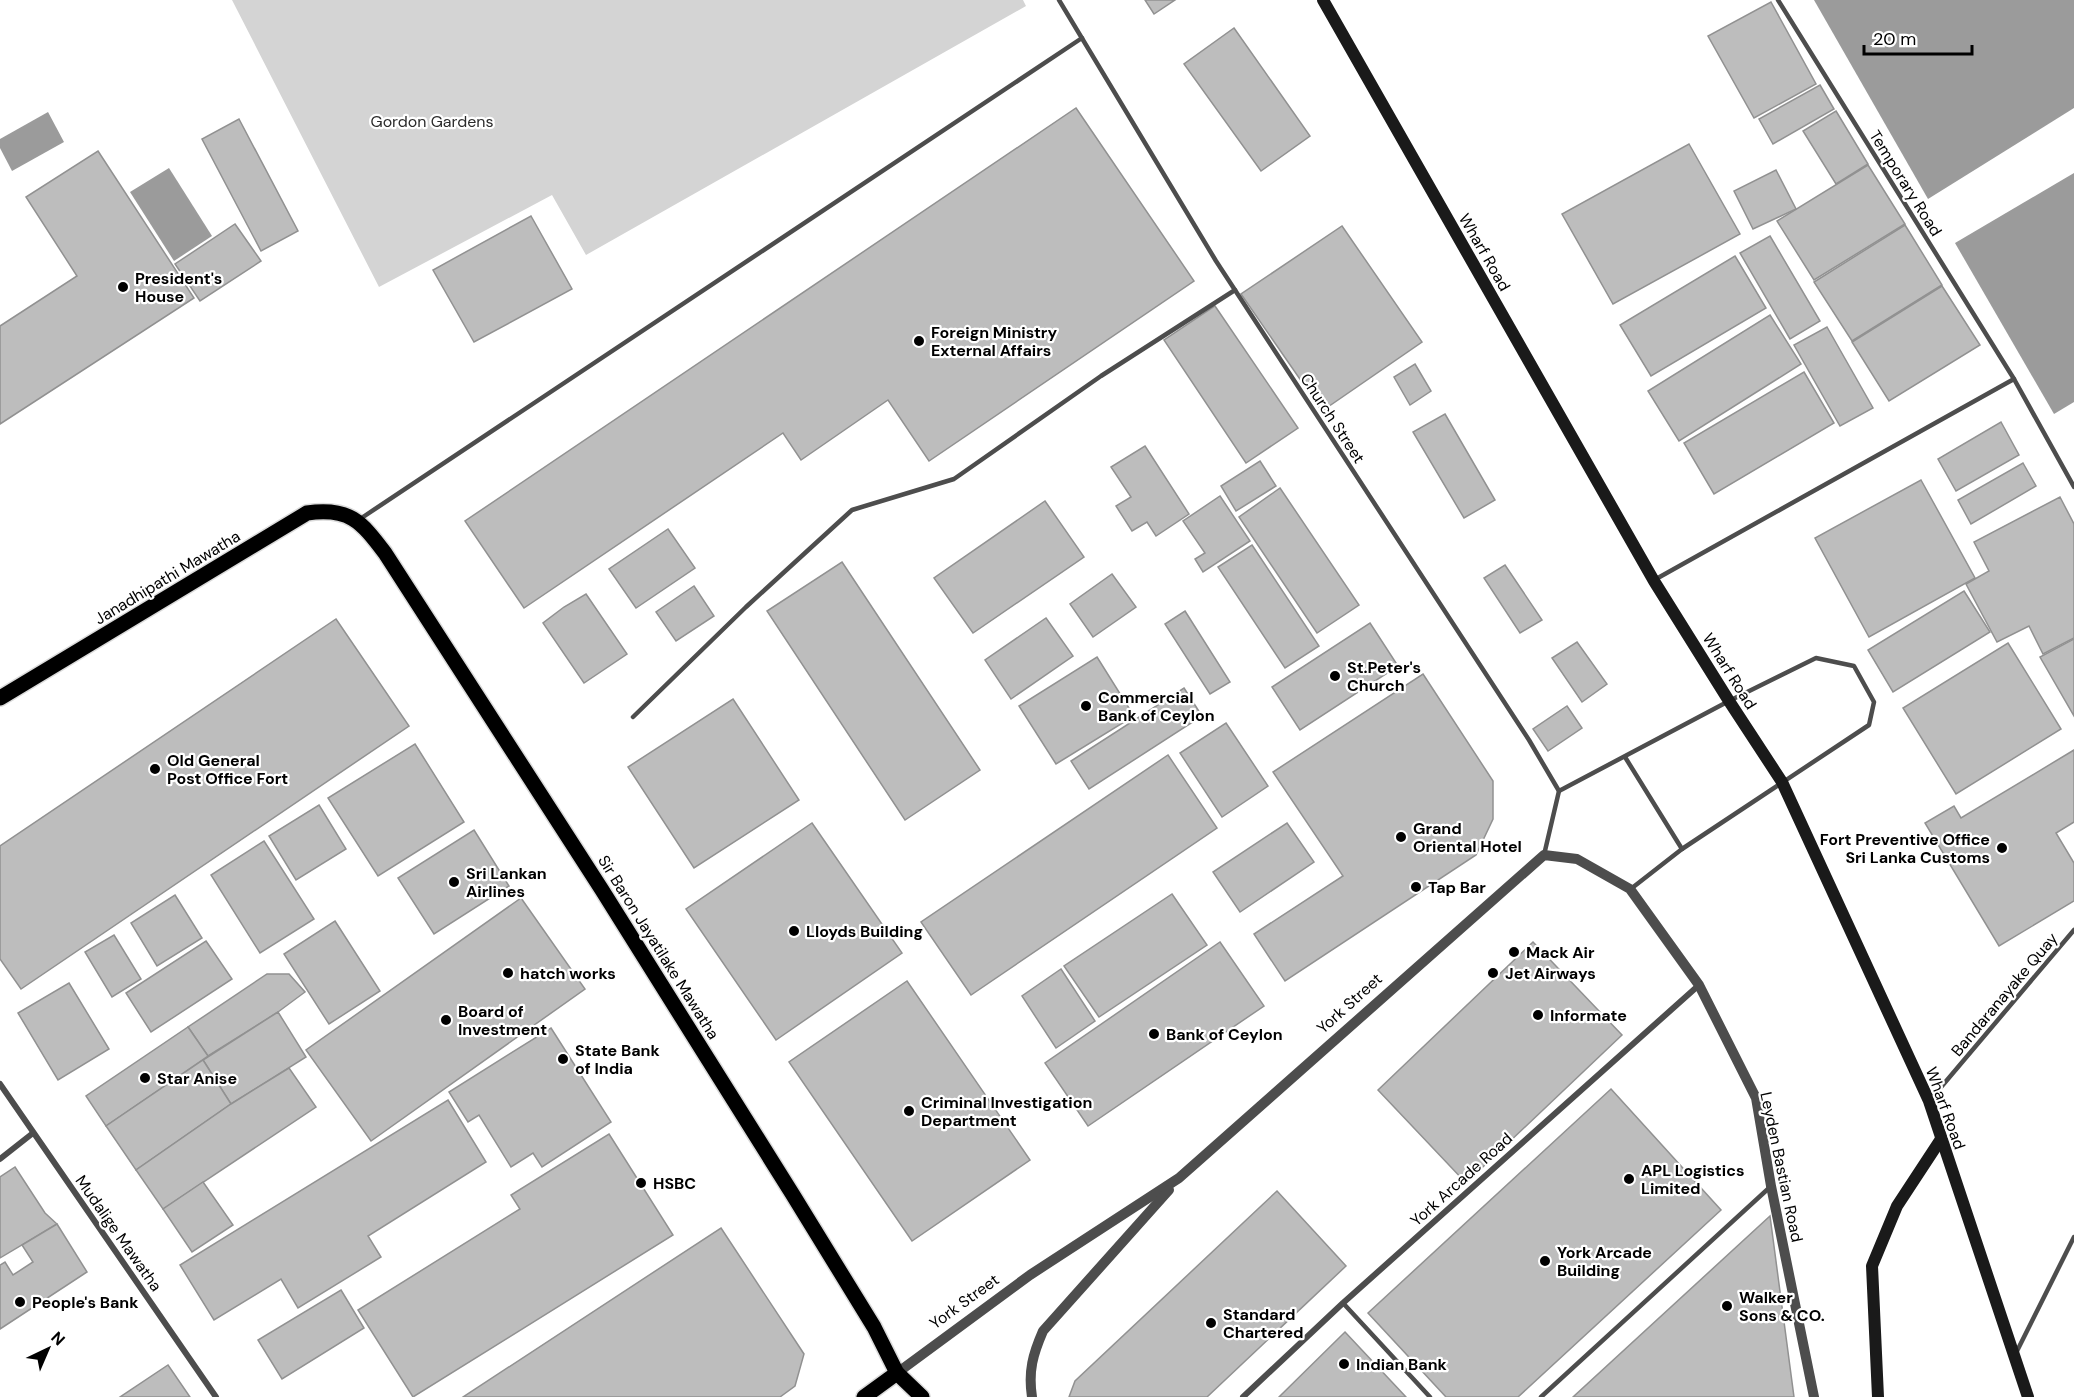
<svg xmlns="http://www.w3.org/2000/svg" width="2074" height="1397" font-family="'DM Sans',sans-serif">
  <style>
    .green { fill: #d4d4d4 }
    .water { fill: #9b9b9b }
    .building { fill: #bdbdbd; stroke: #919191; stroke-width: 1.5 }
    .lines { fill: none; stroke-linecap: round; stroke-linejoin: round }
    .primary-casing { stroke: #dbdbdb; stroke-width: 18 }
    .service { stroke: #4d4d4d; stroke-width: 4.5 }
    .minor { stroke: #4d4d4d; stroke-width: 6 }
    .tertiary { stroke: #4d4d4d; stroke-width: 10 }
    .secondary { stroke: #1a1a1a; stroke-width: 12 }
    .primary { stroke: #000; stroke-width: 15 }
    .poi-dot { fill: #000; stroke: #fff; stroke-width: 2 }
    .labels { text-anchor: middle; stroke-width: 4.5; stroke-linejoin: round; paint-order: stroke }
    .park-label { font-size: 16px; fill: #2b2b2b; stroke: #fff }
    .street-label { font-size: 16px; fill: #000; stroke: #fff }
    .poi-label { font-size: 16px; font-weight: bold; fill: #000; stroke: #fff; text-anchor: start }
  </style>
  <rect width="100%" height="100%" fill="#fff"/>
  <polygon class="green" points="232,0 1023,0 1026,6 586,255 552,195 379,287"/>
  <g class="water">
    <polygon points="1814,0 2074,0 2074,108 1928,199"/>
    <polygon points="48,112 64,142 12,171 0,148 0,139"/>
    <polygon points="169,168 212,236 174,261 130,192"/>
    <polygon points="2074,173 2074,402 2054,414 1955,243"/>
  </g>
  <g class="building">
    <polygon points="1145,0 1175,0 1154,14"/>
    <polygon points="1771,2 1816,84 1754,118 1708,36"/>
    <polygon points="1234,28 1310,136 1261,171 1184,64"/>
    <polygon points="1820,85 1834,109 1773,144 1759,119"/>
    <polygon points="1076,108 1194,281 929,461 888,400 801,460 783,433 524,608 465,521"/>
    <polygon points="1836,111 1868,164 1836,184 1803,131"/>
    <polygon points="239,119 298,231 261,251 202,139"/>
    <polygon points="1689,144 1740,234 1613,304 1562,214"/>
    <polygon points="98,151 194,298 0,424 0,326 77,276 26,197"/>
    <polygon points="1868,165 1905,224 1814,280 1777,221"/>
    <polygon points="1776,170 1796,209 1753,229 1734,191"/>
    <polygon points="531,216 572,289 474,342 433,270"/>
    <polygon points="235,224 261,261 200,301 175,264"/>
    <polygon points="1905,225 1942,285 1852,341 1814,282"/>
    <polygon points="1342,226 1422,342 1322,411 1241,294"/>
    <polygon points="1770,236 1820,321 1790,339 1740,253"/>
    <polygon points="1735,256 1766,308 1651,376 1620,325"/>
    <polygon points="1942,286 1980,345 1889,401 1852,342"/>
    <polygon points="1215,306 1298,428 1246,463 1164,340"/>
    <polygon points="1770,315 1801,364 1679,441 1648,391"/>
    <polygon points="1827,327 1873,408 1840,426 1794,345"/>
    <polygon points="1415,364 1431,391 1410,405 1394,377"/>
    <polygon points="1804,372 1834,423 1714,494 1684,443"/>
    <polygon points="1445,414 1495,500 1464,518 1413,432"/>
    <polygon points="2001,422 2019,455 1956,491 1938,459"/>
    <polygon points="1145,446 1189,514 1156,536 1147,522 1132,531 1116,506 1131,497 1111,467"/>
    <polygon points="1260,461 1276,486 1236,511 1221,486"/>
    <polygon points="2023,463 2036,486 1971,524 1958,500"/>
    <polygon points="1921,480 1975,578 1869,637 1815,538"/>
    <polygon points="1280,488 1359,605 1317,633 1239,517"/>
    <polygon points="1220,496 1250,541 1203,572 1195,559 1205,553 1183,521"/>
    <polygon points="2060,497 2074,524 2074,638 2043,654 2029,626 1997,642 1966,584 1989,571 1974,542"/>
    <polygon points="1045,501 1084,557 973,633 934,578"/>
    <polygon points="668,529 695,568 636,608 609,569"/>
    <polygon points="1252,545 1319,646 1285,668 1218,567"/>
    <polygon points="842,562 980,770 905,820 767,611"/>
    <polygon points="1505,565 1542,620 1520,633 1484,578"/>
    <polygon points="1112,574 1136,607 1093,637 1070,604"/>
    <polygon points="694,586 714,616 676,641 656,612"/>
    <polygon points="1964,591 1990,632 1893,692 1868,650"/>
    <polygon points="586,594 627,654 584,683 543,623 564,607"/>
    <polygon points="1185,611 1230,682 1210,694 1165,624"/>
    <polygon points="1046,618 1073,656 1011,699 985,660"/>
    <polygon points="336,619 409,726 21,989 0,959 0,846"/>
    <polygon points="1370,623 1398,666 1300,730 1272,687"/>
    <polygon points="2074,639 2074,716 2040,657"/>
    <polygon points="1577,642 1607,684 1582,702 1552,658"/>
    <polygon points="2008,643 2061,729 1956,794 1903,708"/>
    <polygon points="1097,657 1134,716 1056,764 1019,706"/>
    <polygon points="1423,674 1493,781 1493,819 1476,855 1285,981 1254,934 1343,876 1273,772"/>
    <polygon points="1184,688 1202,716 1089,789 1071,761"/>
    <polygon points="733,699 799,800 694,868 628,767"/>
    <polygon points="1567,706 1582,728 1548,751 1533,729"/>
    <polygon points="1226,723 1268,786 1222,817 1180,753"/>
    <polygon points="415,744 464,822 378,876 328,798"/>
    <polygon points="2074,750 2074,822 2056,833 2074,863 2074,901 1999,946 1925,823 1954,806 1961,818"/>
    <polygon points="1168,755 1217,828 971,995 921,922"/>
    <polygon points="319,805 346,849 296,880 269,836"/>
    <polygon points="812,823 902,953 776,1040 686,909"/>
    <polygon points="1287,823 1314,862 1240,912 1213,872"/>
    <polygon points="474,830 509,886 434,934 398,878"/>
    <polygon points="264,841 314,919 260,953 211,875"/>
    <polygon points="1172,894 1207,945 1099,1017 1064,966"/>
    <polygon points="175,895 202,938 157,966 131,923"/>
    <polygon points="521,898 585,989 371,1141 306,1050"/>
    <polygon points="335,921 380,991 329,1024 284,954"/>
    <polygon points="114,935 141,979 112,997 85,952"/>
    <polygon points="206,941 232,979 151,1032 126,993"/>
    <polygon points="1220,942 1264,1006 1088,1126 1045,1063"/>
    <polygon points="1533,942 1622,1035 1466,1183 1378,1090"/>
    <polygon points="1061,969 1095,1021 1056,1048 1022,996"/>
    <polygon points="267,974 289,974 305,992 278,1012 208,1056 188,1027"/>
    <polygon points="907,981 1030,1160 912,1241 789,1062"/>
    <polygon points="69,983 109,1049 58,1080 18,1013"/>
    <polygon points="278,1012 306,1057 231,1104 203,1060"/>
    <polygon points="188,1027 208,1056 106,1126 86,1096"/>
    <polygon points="551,1028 611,1122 542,1167 533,1153 511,1167 479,1115 468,1122 449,1092"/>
    <polygon points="203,1060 231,1104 136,1170 106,1126"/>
    <polygon points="289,1068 316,1107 163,1209 136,1170 231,1104"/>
    <polygon points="1611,1089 1721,1210 1518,1397 1446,1397 1368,1313"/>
    <polygon points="448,1100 486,1162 368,1236 381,1257 298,1308 281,1279 214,1320 180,1265"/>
    <polygon points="609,1134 673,1235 413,1397 358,1310 520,1209 511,1195"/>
    <polygon points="15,1167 45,1213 57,1224 0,1258 0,1177"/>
    <polygon points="203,1182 233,1225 192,1252 163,1209"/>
    <polygon points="1277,1191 1346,1266 1207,1397 1069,1397 1075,1381"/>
    <polygon points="1770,1216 1794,1397 1573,1397"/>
    <polygon points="57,1224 87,1272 0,1329 0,1265 5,1262 13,1275 33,1262 22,1245"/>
    <polygon points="721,1228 804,1354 795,1386 780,1397 463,1397"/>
    <polygon points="341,1290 364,1328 282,1379 258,1340"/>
    <polygon points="1345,1332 1406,1397 1279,1397"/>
    <polygon points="168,1365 190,1397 120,1397"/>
  </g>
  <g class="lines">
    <defs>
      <g id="primary">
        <path d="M0,698L307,513C349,507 361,521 385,553L602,890L793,1195L874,1327L897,1373L922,1397"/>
        <polyline points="864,1397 897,1373"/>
      </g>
    </defs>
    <use href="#primary" class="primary-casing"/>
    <g class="service">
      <polyline points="1059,0 1216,261 1529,740 1559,791 1544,855"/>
      <polyline points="1778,0 2014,379"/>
      <polyline points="360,519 1082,38"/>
      <polyline points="1656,579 2014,379 2074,487"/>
      <polyline points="633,717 746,607 852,510 954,479 1101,376 1235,290"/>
      <polyline points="1625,757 1682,849"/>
      <polyline points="1559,791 1729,701 1816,658 1854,666 1874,702 1869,725 1682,849 1632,888"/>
      <polyline points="1931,1099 2074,930"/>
      <polyline points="1343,1303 1430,1397"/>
      <polyline points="2016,1353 2074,1237"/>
      <polyline points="1541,1397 1769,1188"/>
    </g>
    <g class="minor">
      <polyline points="0,1084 216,1397"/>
      <polyline points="0,1159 33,1133"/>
      <polyline points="1243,1397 1343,1303 1699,985"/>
    </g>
    <g class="tertiary">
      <polyline points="897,1373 1030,1275 1179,1178 1544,855 1577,859 1630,889 1699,985 1756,1098 1771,1186 1814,1397"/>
      <path d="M1032,1397C1028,1371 1033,1354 1043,1331L1169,1190"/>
    </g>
    <g class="secondary">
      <polyline points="1323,0 1654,581 1729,701 1782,782 1929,1101 2028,1397"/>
      <polyline points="1878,1397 1872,1266 1897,1206 1941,1139"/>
    </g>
    <use href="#primary" class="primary"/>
  </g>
  <g class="poi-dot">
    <circle cx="123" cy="287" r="6"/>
    <circle cx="919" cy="341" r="6"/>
    <circle cx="1335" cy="676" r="6"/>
    <circle cx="1086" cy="706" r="6"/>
    <circle cx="155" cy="769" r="6"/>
    <circle cx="1401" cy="837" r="6"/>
    <circle cx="2002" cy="848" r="6"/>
    <circle cx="454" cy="882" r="6"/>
    <circle cx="1416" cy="887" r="6"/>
    <circle cx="794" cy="931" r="6"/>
    <circle cx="1514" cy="952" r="6"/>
    <circle cx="508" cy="973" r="6"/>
    <circle cx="1493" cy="973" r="6"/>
    <circle cx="1538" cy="1015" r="6"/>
    <circle cx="446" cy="1020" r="6"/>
    <circle cx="1154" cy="1034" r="6"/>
    <circle cx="563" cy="1059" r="6"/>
    <circle cx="145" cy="1078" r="6"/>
    <circle cx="909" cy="1111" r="6"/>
    <circle cx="1629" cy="1179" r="6"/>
    <circle cx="641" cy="1183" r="6"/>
    <circle cx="1545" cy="1261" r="6"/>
    <circle cx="20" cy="1302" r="6"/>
    <circle cx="1727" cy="1306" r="6"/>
    <circle cx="1211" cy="1323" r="6"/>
    <circle cx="1344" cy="1364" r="6"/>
  </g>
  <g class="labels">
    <g class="park-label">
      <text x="432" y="127">Gordon Gardens</text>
    </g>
    <g class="street-label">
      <text transform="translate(1906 183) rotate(58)" y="6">Temporary Road</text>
      <text transform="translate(1485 252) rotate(60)" y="6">Wharf Road</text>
      <text transform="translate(1333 418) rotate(57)" y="6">Church Street</text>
      <text transform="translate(167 577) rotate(-31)" y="6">Janadhipathi Mawatha</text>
      <text transform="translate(1730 671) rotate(58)" y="6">Wharf Road</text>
      <text transform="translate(659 947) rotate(58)" y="6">Sir Baron Jayatilake Mawatha</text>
      <text transform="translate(2004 994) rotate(-50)" y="6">Bandaranayake Quay</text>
      <text transform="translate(1349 1003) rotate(-42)" y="6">York Street</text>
      <text transform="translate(1946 1108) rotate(70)" y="6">Wharf Road</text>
      <text transform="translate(1782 1167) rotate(78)" y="6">Leyden Bastian Road</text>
      <text transform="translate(1461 1179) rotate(-42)" y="6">York Arcade Road</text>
      <text transform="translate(119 1233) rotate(55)" y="6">Mudalige Mawatha</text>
      <text transform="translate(964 1301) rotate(-36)" y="6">York Street</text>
    </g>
    <g class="poi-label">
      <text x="135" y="284">President's<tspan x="135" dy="18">House</tspan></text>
      <text x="931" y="338">Foreign Ministry<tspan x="931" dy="18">External Affairs</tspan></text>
      <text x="1347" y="673">St.Peter's<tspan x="1347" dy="18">Church</tspan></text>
      <text x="1098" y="703">Commercial<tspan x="1098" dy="18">Bank of Ceylon</tspan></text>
      <text x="167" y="766">Old General<tspan x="167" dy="18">Post Office Fort</tspan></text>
      <text x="1413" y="834">Grand<tspan x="1413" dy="18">Oriental Hotel</tspan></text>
      <text x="1990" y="845" text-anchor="end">Fort Preventive Office<tspan x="1990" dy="18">Sri Lanka Customs</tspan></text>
      <text x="466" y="879">Sri Lankan<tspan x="466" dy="18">Airlines</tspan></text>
      <text x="1428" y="893">Tap Bar</text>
      <text x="806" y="937">Lloyds Building</text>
      <text x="1526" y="958">Mack Air</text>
      <text x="520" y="979">hatch works</text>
      <text x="1505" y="979">Jet Airways</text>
      <text x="458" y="1017">Board of<tspan x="458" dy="18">Investment</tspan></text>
      <text x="1550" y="1021">Informate</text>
      <text x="1166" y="1040">Bank of Ceylon</text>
      <text x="575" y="1056">State Bank<tspan x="575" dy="18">of India</tspan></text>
      <text x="157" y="1084">Star Anise</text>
      <text x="921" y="1108">Criminal Investigation<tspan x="921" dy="18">Department</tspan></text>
      <text x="1641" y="1176">APL Logistics<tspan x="1641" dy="18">Limited</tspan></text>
      <text x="653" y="1189">HSBC</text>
      <text x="1557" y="1258">York Arcade<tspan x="1557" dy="18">Building</tspan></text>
      <text x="1739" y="1303">Walker<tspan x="1739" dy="18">Sons &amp; CO.</tspan></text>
      <text x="32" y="1308">People's Bank</text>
      <text x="1223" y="1320">Standard<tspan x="1223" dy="18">Chartered</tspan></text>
      <text x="1356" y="1370">Indian Bank</text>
    </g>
  </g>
  <g transform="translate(48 1349) rotate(44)" stroke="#ffffff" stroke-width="4.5" paint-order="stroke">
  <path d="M0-4.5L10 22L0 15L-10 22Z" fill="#000000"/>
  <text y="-9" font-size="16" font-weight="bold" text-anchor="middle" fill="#000000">N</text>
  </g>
  <path d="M1864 45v9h108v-9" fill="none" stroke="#000000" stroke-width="3"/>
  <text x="1873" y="45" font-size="18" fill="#000000" stroke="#ffffff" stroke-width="4.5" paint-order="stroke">20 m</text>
</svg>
